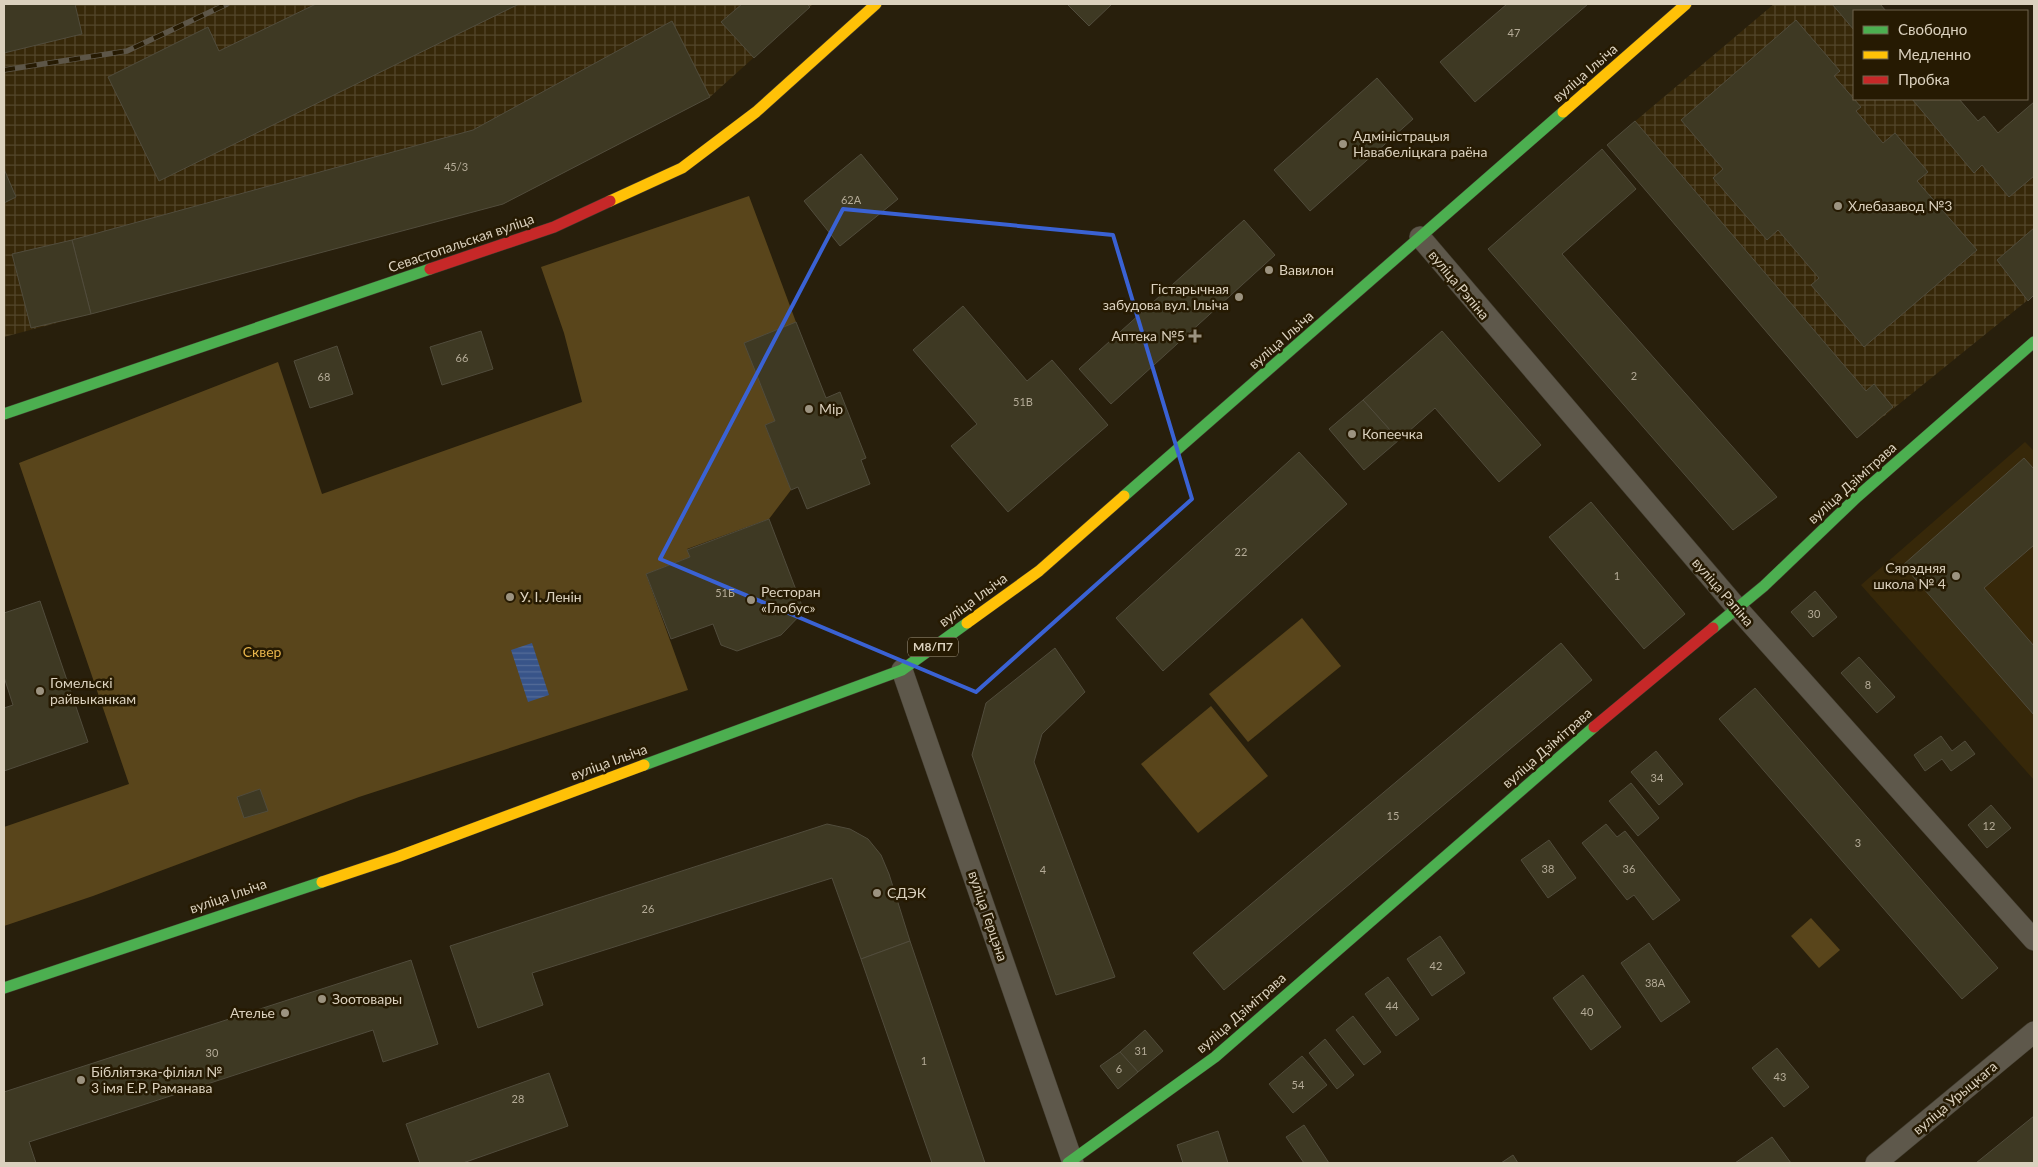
<svg xmlns="http://www.w3.org/2000/svg" width="2038" height="1167" font-family="Lato,sans-serif">
  <style>
    .built { fill: #372809 }
    .industrial { fill: url(#industrial-grid) }
    .green { fill: #59451b }
    .water { fill: url(#water-rules) }
    .building { fill: #3e3923; stroke: #514c3c }
    .lines { fill: none; stroke-linecap: round; stroke-linejoin: round }
    .street-casing { stroke: #413b2e; stroke-width: 22 }
    .fast-casing { stroke: #413b2e; stroke-width: 12 }
    .slow-casing { stroke: #413b2e; stroke-width: 12 }
    .jam-casing { stroke: #413b2e; stroke-width: 12 }
    .street { stroke: #5e584b; stroke-width: 21 }
    .fast { stroke: #4caf50; stroke-width: 11 }
    .slow { stroke: #ffc107; stroke-width: 11 }
    .jam { stroke: #c62828; stroke-width: 11 }
    .rail-casing { stroke: #5d5648; stroke-width: 5.5 }
    .rail { stroke: #261a02; stroke-width: 4; stroke-dasharray: 11; stroke-linecap: butt }
    .marked { fill: none; stroke: #3a62d4; stroke-width: 4; stroke-linejoin: round }
    .poi-dot { fill: #9c9380; stroke: #261a02; stroke-width: 2 }
    .labels { text-anchor: middle; stroke-width: 5; stroke-linejoin: round; paint-order: stroke }
    .number-label { font-size: 11px; fill: #b4ab97 }
    .shield { fill: #261a02; stroke: #a59a86; stroke-width: 1 }
    .shield-label { font-size: 12px; font-weight: bold; fill: #dbd1be }
    .street-label { font-size: 14px; fill: #dbd1be; stroke: #261a02 }
    .poi-label { font-size: 14px; fill: #dbd1be; stroke: #261a02; text-anchor: start }
    .park-label { font-size: 14px; fill: #e8b54c; stroke: #261a02 }
  </style>
  <defs>
    <pattern id="industrial-grid" width="8" height="8" patternUnits="userSpaceOnUse" patternTransform="scale(1.25)"><rect width="8" height="8" fill="#372809"/><path d="M0 4h8M4 0v8" fill="none" stroke="#53462b"/></pattern>
    <pattern id="water-rules" width="6" height="5" patternUnits="userSpaceOnUse" patternTransform="scale(1.25)"><rect width="6" height="5" fill="#385489"/><path d="M0 2.5h6" fill="none" stroke="#546c98"/></pattern>
  </defs>
  <rect width="100%" height="100%" fill="#281f0c"/>
  <polygon class="built" points="2025,442 2034,451 2034,780 1861,585"/>
  <g class="industrial">
    <polygon points="4,4 813,4 710,97 503,204 4,337"/>
    <polygon points="1774,4 1880,4 1886,11 1854,11 1854,99 1959,99 1978,121 1984,116 1998,132 2034,102 2034,295 1857,438 1607,145"/>
  </g>
  <g class="green">
    <polygon points="749,196 796,322 775,421 765,425 791,490 769,519 687,549 690,557 646,574 688,690 359,797 93,896 4,926 4,827 129,784 19,463 278,362 322,494 582,402 564,333 541,267"/>
    <polygon points="1302,618 1341,666 1248,742 1209,694"/>
    <polygon points="1211,706 1268,776 1198,833 1141,764"/>
    <polygon points="1811,918 1840,950 1819,968 1791,936"/>
  </g>
  <polygon class="water" points="532,643 549,695 528,702 511,650"/>
  <g class="building">
    <polygon points="4,4 75,4 82,34 4,53"/>
    <polygon points="316,4 519,4 159,181 108,77 208,27 219,51"/>
    <polygon points="742,4 807,4 810,7 754,58 721,22"/>
    <polygon points="1067,4 1112,4 1089,26"/>
    <polygon points="1507,4 1588,4 1475,102 1440,62"/>
    <polygon points="1832,4 1880,4 1886,11 1854,11 1854,30"/>
    <polygon points="1796,20 1840,71 1834,76 1861,107 1856,111 1883,143 1895,133 1928,172 1917,181 1977,250 1864,347 1811,285 1819,278 1778,230 1767,240 1713,178 1723,169 1681,120"/>
    <polygon points="672,21 710,97 503,204 91,314 72,240 473,130"/>
    <polygon points="1377,78 1413,119 1310,211 1274,170"/>
    <polygon points="1912,99 1959,99 1978,121 1984,116 1998,133 2034,102 2034,176 2009,197 1982,165 1974,173"/>
    <polygon points="1635,121 1866,391 1874,384 1893,407 1857,438 1607,145"/>
    <polygon points="1602,149 1636,189 1562,254 1777,497 1733,530 1488,249"/>
    <polygon points="861,154 898,199 840,246 804,201"/>
    <polygon points="4,169 16,197 4,203"/>
    <polygon points="1244,220 1275,255 1111,404 1079,369"/>
    <polygon points="2034,228 2034,295 2028,301 1997,260"/>
    <polygon points="72,240 91,314 31,328 12,254"/>
    <polygon points="963,306 1027,381 1052,360 1108,425 1008,512 951,446 977,424 913,350"/>
    <polygon points="796,322 826,398 840,392 866,458 861,460 870,484 807,509 798,487 791,490 765,425 775,421 744,343"/>
    <polygon points="481,331 493,369 442,385 430,347"/>
    <polygon points="1442,331 1541,445 1499,482 1435,408 1399,440 1363,400"/>
    <polygon points="337,346 353,394 310,408 294,361"/>
    <polygon points="1363,400 1399,440 1364,470 1329,429"/>
    <polygon points="1299,452 1347,504 1163,671 1116,618"/>
    <polygon points="2024,458 2034,469 2034,545 1984,588 2034,646 2034,715 1903,565"/>
    <polygon points="1591,502 1685,614 1644,649 1549,537"/>
    <polygon points="769,519 804,611 781,635 737,651 721,645 713,624 671,639 646,574 690,557 687,550"/>
    <polygon points="1815,591 1837,617 1813,637 1791,612"/>
    <polygon points="40,601 88,742 4,771 4,708 13,705 4,677 4,613"/>
    <polygon points="1561,643 1592,680 1224,990 1193,953"/>
    <polygon points="1055,648 1085,692 1042,734 1034,762 1115,977 1056,995 972,755 986,703"/>
    <polygon points="1859,657 1895,697 1877,713 1841,673"/>
    <polygon points="1755,688 1998,968 1962,999 1719,719"/>
    <polygon points="1941,736 1952,751 1965,741 1975,754 1951,771 1942,759 1925,771 1914,755"/>
    <polygon points="1656,751 1683,784 1659,805 1631,772"/>
    <polygon points="1631,783 1659,818 1638,836 1609,801"/>
    <polygon points="260,789 268,811 244,818 237,797"/>
    <polygon points="1991,805 2011,828 1987,848 1968,825"/>
    <polygon points="827,824 850,829 868,839 881,855 889,874 910,941 861,959 832,878 532,973 543,1005 478,1028 450,946"/>
    <polygon points="1606,824 1617,837 1625,831 1680,900 1653,920 1634,895 1627,900 1582,843"/>
    <polygon points="1549,840 1576,878 1548,898 1521,860"/>
    <polygon points="1440,936 1465,973 1432,996 1407,959"/>
    <polygon points="910,941 985,1163 932,1163 861,959"/>
    <polygon points="1649,943 1690,1002 1661,1022 1621,963"/>
    <polygon points="411,960 438,1044 383,1062 373,1030 29,1142 36,1163 4,1163 4,1092"/>
    <polygon points="1583,975 1621,1027 1591,1050 1553,998"/>
    <polygon points="1388,977 1419,1019 1396,1036 1365,994"/>
    <polygon points="1353,1016 1381,1052 1364,1065 1336,1030"/>
    <polygon points="1145,1030 1163,1051 1138,1072 1120,1052"/>
    <polygon points="1325,1039 1354,1075 1337,1089 1309,1053"/>
    <polygon points="1777,1048 1809,1087 1784,1107 1752,1068"/>
    <polygon points="1120,1052 1138,1072 1118,1089 1100,1066"/>
    <polygon points="1302,1056 1327,1085 1293,1113 1269,1084"/>
    <polygon points="549,1073 568,1126 463,1163 420,1163 406,1124"/>
    <polygon points="2034,1116 2034,1163 1976,1163"/>
    <polygon points="1304,1125 1329,1163 1304,1163 1286,1137"/>
    <polygon points="1218,1131 1228,1163 1183,1163 1177,1145"/>
    <polygon points="1772,1137 1791,1163 1735,1163"/>
    <polygon points="1513,1155 1518,1163 1501,1163"/>
  </g>
  <g class="lines">
    <defs>
      <g id="street">
        <polyline points="1420,237 1737,608 2034,940"/>
        <polyline points="902,670 1073,1163"/>
        <polyline points="1876,1163 2034,1032"/>
      </g>
      <g id="fast">
        <polyline points="4,414 430,269"/>
        <polyline points="1124,496 1563,112"/>
        <polyline points="1713,628 1764,586 1857,497 2034,342"/>
        <polyline points="644,765 902,670 967,623"/>
        <polyline points="4,988 322,882"/>
        <polyline points="1068,1163 1215,1057 1594,727"/>
      </g>
      <g id="slow">
        <polyline points="1563,112 1686,4"/>
        <polyline points="610,201 682,168 756,112 876,4"/>
        <polyline points="967,623 1039,571 1124,496"/>
        <polyline points="322,882 397,857 644,765"/>
      </g>
      <g id="jam">
        <polyline points="430,269 554,227 610,201"/>
        <polyline points="1594,727 1713,628"/>
      </g>
    </defs>
    <use href="#street" class="street-casing"/>
    <use href="#fast" class="fast-casing"/>
    <use href="#slow" class="slow-casing"/>
    <use href="#jam" class="jam-casing"/>
    <use href="#street" class="street"/>
    <use href="#fast" class="fast"/>
    <use href="#slow" class="slow"/>
    <use href="#jam" class="jam"/>
    <defs>
      <polyline id="rail" points="4,70 127,51 227,4"/>
    </defs>
    <use href="#rail" class="rail-casing"/>
    <use href="#rail" class="rail"/>
  </g>
  <path class="marked" d="M843,209L1113,235L1192,499L976,692L660,559Z"/>
  <g class="poi-dot">
    <circle cx="1343" cy="144" r="5"/>
    <circle cx="1838" cy="206" r="5"/>
    <circle cx="1269" cy="270" r="5"/>
    <circle cx="1239" cy="297" r="5"/>
    <path d="M1192.5 328.5h5v5h5v5h-5v5h-5v-5h-5v-5h5z"/>
    <circle cx="809" cy="409" r="5"/>
    <circle cx="1352" cy="434" r="5"/>
    <circle cx="1956" cy="576" r="5"/>
    <circle cx="510" cy="597" r="5"/>
    <circle cx="751" cy="600" r="5"/>
    <circle cx="40" cy="691" r="5"/>
    <circle cx="877" cy="893" r="5"/>
    <circle cx="322" cy="999" r="5"/>
    <circle cx="285" cy="1013" r="5"/>
    <circle cx="81" cy="1080" r="5"/>
  </g>
  <g class="labels">
    <g class="number-label">
      <text x="1514" y="37">47</text>
      <text x="456" y="171">45/3</text>
      <text x="851" y="204">62А</text>
      <text x="462" y="362">66</text>
      <text x="1634" y="380">2</text>
      <text x="324" y="381">68</text>
      <text x="1023" y="406">51В</text>
      <text x="1241" y="556">22</text>
      <text x="1617" y="580">1</text>
      <text x="725" y="597">51Б</text>
      <text x="1814" y="618">30</text>
      <text x="1868" y="689">8</text>
      <text x="1657" y="782">34</text>
      <text x="1393" y="820">15</text>
      <text x="1989" y="830">12</text>
      <text x="1858" y="847">3</text>
      <text x="1548" y="873">38</text>
      <text x="1629" y="873">36</text>
      <text x="1043" y="874">4</text>
      <text x="648" y="913">26</text>
      <text x="1436" y="970">42</text>
      <text x="1655" y="987">38А</text>
      <text x="1392" y="1010">44</text>
      <text x="1587" y="1016">40</text>
      <text x="1141" y="1055">31</text>
      <text x="212" y="1057">30</text>
      <text x="924" y="1065">1</text>
      <text x="1119" y="1073">6</text>
      <text x="1780" y="1081">43</text>
      <text x="1298" y="1089">54</text>
      <text x="518" y="1103">28</text>
    </g>
    <rect class="shield" x="908" y="637.5" width="50" height="19" rx="4"/>
    <g class="shield-label">
      <text x="933" y="651">М8/П7</text>
    </g>
    <g class="street-label">
      <text transform="translate(1585 73) rotate(-41)" y="5">вуліца Ільіча</text>
      <text transform="translate(461 243) rotate(-19)" y="5">Севастопальская вуліца</text>
      <text transform="translate(1459 285) rotate(50)" y="5">вуліца Рэпіна</text>
      <text transform="translate(1281 340) rotate(-41)" y="5">вуліца Ільіча</text>
      <text transform="translate(1852 483) rotate(-42)" y="5">вуліца Дзімітрава</text>
      <text transform="translate(1723 592) rotate(49)" y="5">вуліца Рэпіна</text>
      <text transform="translate(973 600) rotate(-36)" y="5">вуліца Ільіча</text>
      <text transform="translate(1547 748) rotate(-41)" y="5">вуліца Дзімітрава</text>
      <text transform="translate(609 762) rotate(-20)" y="5">вуліца Ільіча</text>
      <text transform="translate(228 896) rotate(-19)" y="5">вуліца Ільіча</text>
      <text transform="translate(988 916) rotate(71)" y="5">вуліца Герцэна</text>
      <text transform="translate(1241 1013) rotate(-41)" y="5">вуліца Дзімітрава</text>
      <text transform="translate(1955 1098) rotate(-40)" y="5">вуліца Урыцкага</text>
    </g>
    <g class="poi-label">
      <text x="1353" y="141">Адміністрацыя<tspan x="1353" dy="16">Навабеліцкага раёна</tspan></text>
      <text x="1848" y="211">Хлебазавод №3</text>
      <text x="1279" y="275">Вавилон</text>
      <text x="1229" y="294" text-anchor="end">Гістарычная<tspan x="1229" dy="16">забудова вул. Ільіча</tspan></text>
      <text x="1185" y="341" text-anchor="end">Аптека №5</text>
      <text x="819" y="414">Мір</text>
      <text x="1362" y="439">Копеечка</text>
      <text x="1946" y="573" text-anchor="end">Сярэдняя<tspan x="1946" dy="16">школа № 4</tspan></text>
      <text x="761" y="597">Ресторан<tspan x="761" dy="16">«Глобус»</tspan></text>
      <text x="520" y="602">У. І. Ленін</text>
      <text x="50" y="688">Гомельскі<tspan x="50" dy="16">райвыканкам</tspan></text>
      <text x="887" y="898">СДЭК</text>
      <text x="332" y="1004">Зоотовары</text>
      <text x="275" y="1018" text-anchor="end">Ателье</text>
      <text x="91" y="1077">Бібліятэка-філіял №<tspan x="91" dy="16">3 імя Е.Р. Раманава</tspan></text>
    </g>
    <g class="park-label">
      <text x="262" y="657">Сквер</text>
    </g>
  </g>
  <rect width="2038" height="1167" fill="none" stroke="#dbd1be" stroke-width="10"/>
  <rect x="1853" y="10" width="175" height="90" fill="#261a02" stroke="#6e634d"/>
  <rect x="1863" y="26" width="25" height="8" fill="#4caf50" stroke="#6e634d"/>
  <text x="1898" y="35" font-size="15" fill="#dbd1be">Свободно</text>
  <rect x="1863" y="51" width="25" height="8" fill="#ffc107" stroke="#6e634d"/>
  <text x="1898" y="60" font-size="15" fill="#dbd1be">Медленно</text>
  <rect x="1863" y="76" width="25" height="8" fill="#c62828" stroke="#6e634d"/>
  <text x="1898" y="85" font-size="15" fill="#dbd1be">Пробка</text>
</svg>
